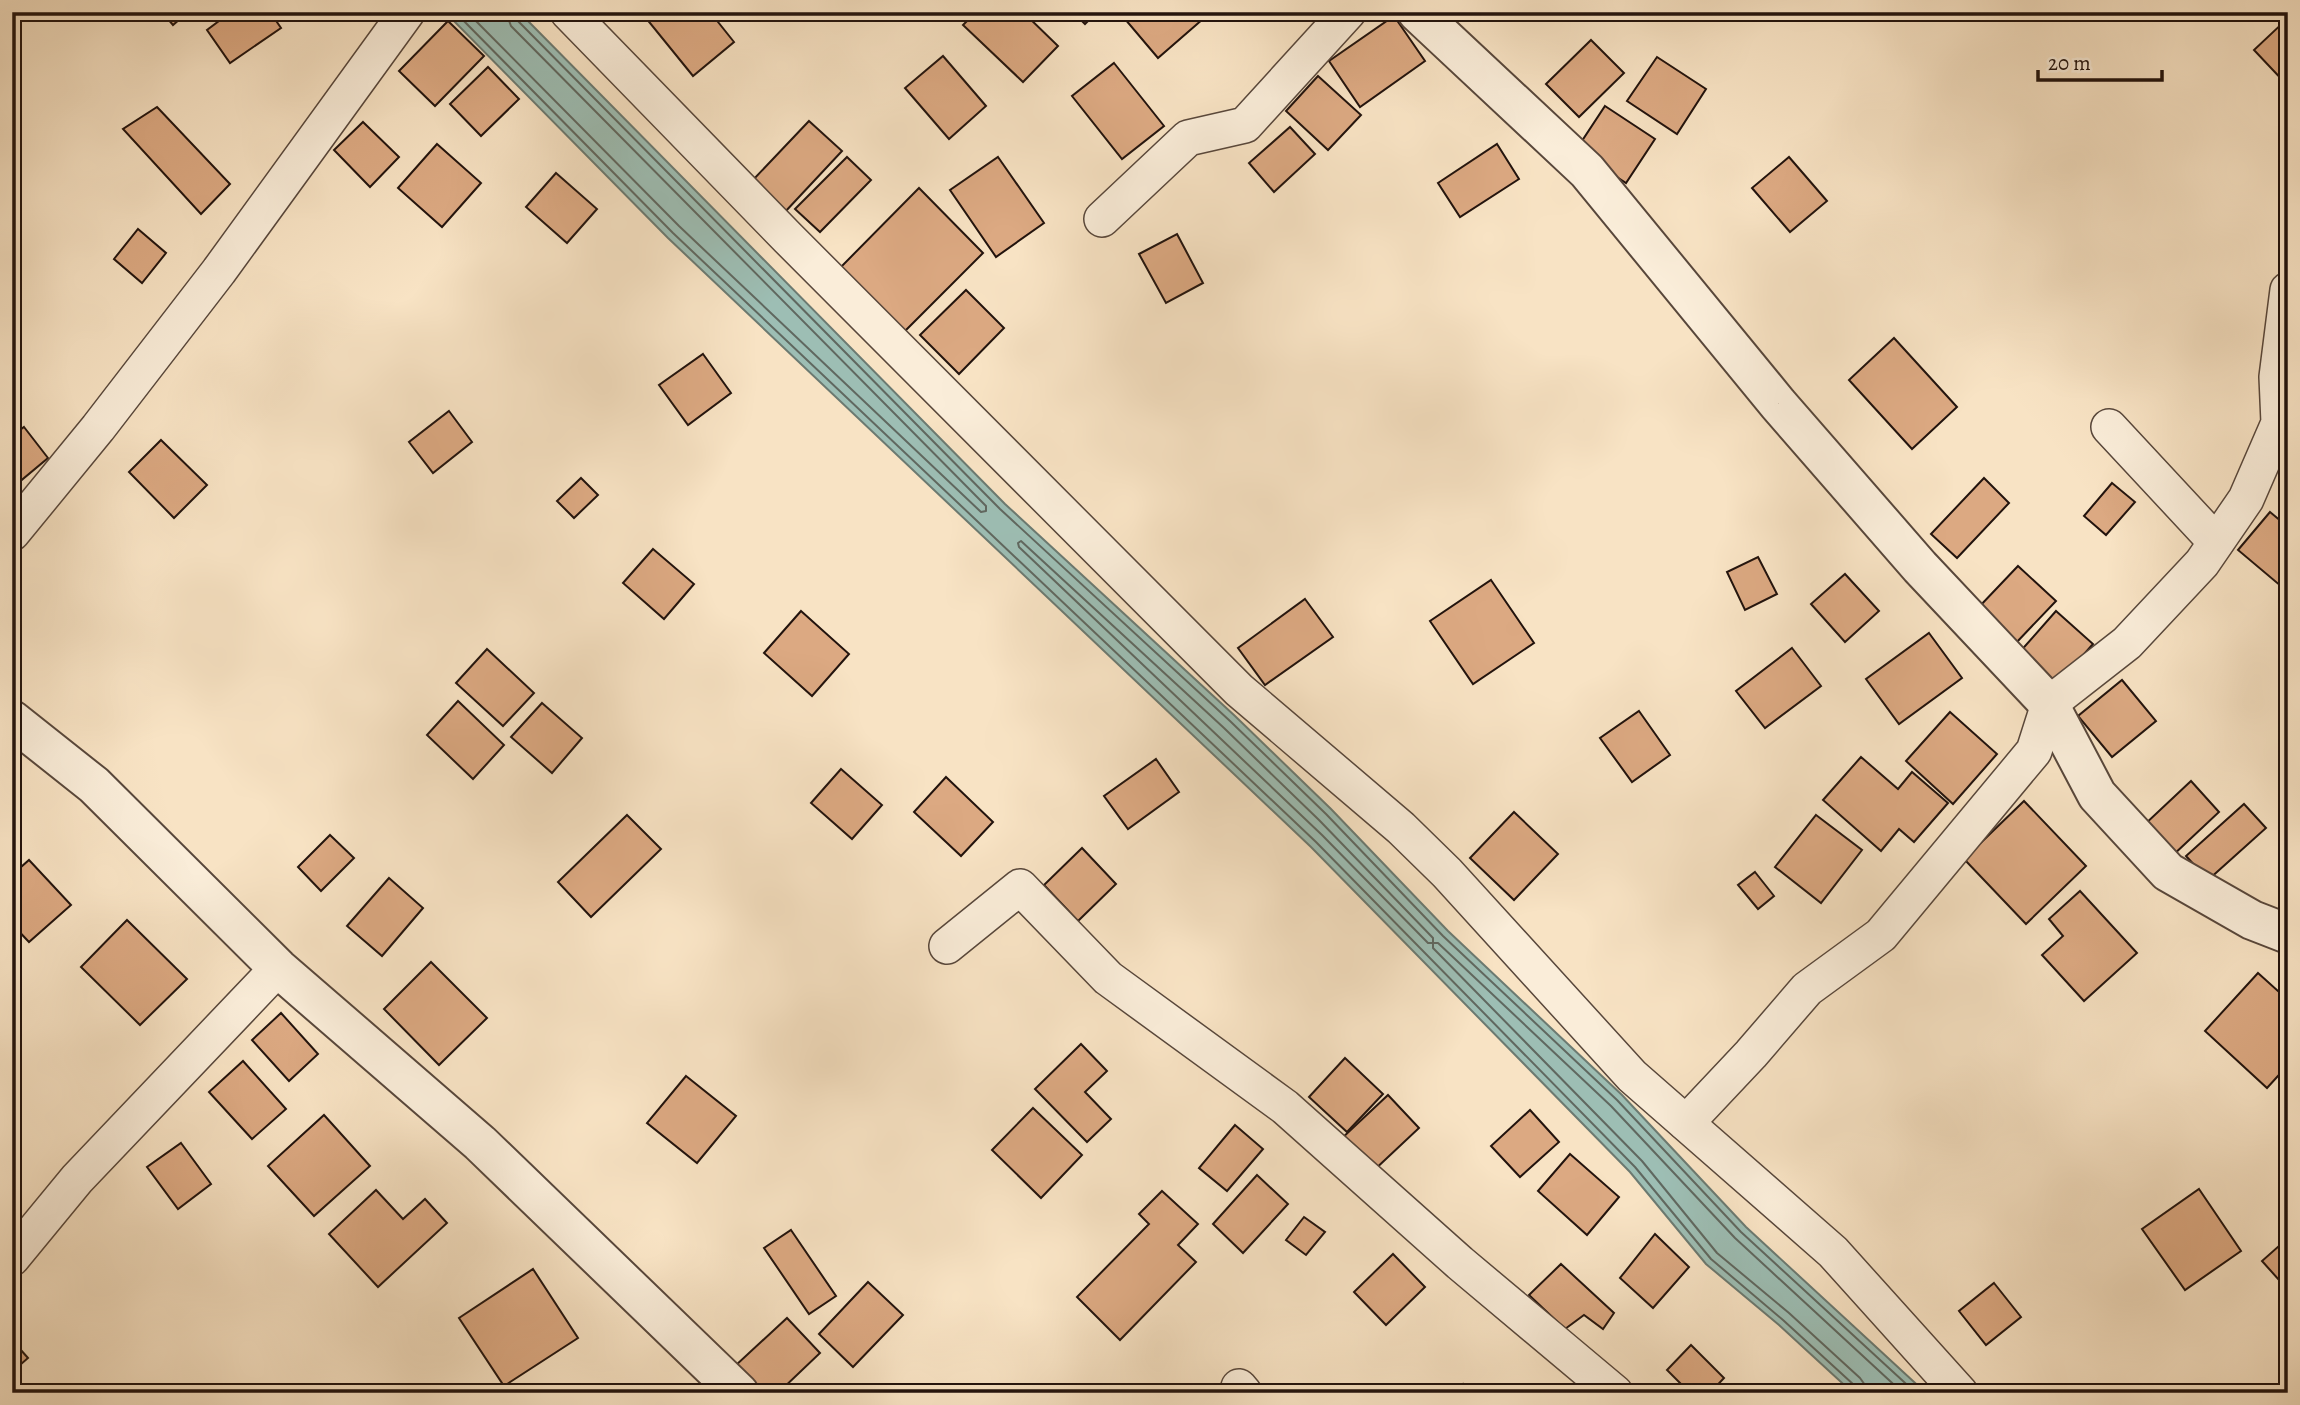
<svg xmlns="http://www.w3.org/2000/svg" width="2300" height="1405" font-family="Alegreya,serif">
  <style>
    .water { fill: #9dbeb4; stroke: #6c7a71; stroke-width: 2 }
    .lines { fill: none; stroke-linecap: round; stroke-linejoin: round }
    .shore { stroke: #606860; stroke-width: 2 }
    .building { fill: #dca982; stroke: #22130d; stroke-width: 2 }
    .minor-casing { stroke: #58473b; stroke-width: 38 }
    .tertiary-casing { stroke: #58473b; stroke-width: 42 }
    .minor { stroke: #faedd9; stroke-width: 35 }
    .tertiary { stroke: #faedd9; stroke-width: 38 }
  </style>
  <rect width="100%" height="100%" fill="#f8e3c4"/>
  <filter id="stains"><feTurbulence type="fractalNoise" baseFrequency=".00286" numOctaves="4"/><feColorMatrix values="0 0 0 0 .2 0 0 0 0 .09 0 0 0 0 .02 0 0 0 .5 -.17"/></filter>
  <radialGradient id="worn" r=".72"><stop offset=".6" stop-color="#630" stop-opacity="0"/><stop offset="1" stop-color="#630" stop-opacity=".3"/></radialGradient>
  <polygon class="water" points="445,12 519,12 527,20 1005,504 1235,716 1331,809 1448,931 1622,1095 1746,1227 1926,1393 1853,1393 1779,1325 1706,1264 1630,1172 1311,847 668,238"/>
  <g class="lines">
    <g class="shore">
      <polyline points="455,12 673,233 1316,842 1635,1167 1711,1259 1783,1320 1854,1385 1857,1393"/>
      <polyline points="467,12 679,226 981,512 986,511 986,506 511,26 506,12"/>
      <polyline points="515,12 517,20 1000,509 1230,721 1326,814 1443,936 1617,1100 1741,1232 1916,1393"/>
      <polygon points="1021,541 1224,728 1319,820 1433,938 1433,943 1428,943 1322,835 1019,547 1018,543"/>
      <polyline points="1866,1393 1865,1385 1860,1378 1789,1313 1717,1253 1642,1161 1433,948 1433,943 1438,943 1611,1106 1735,1238 1903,1393"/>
    </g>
  </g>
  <g class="building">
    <polygon points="162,12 188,12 173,25"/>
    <polygon points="231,12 270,12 281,28 230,63 207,30"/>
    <polygon points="641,12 710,12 734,42 693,76"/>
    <polygon points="976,12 1023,12 1058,46 1023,82 963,25"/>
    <polygon points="1073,12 1097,12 1085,24"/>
    <polygon points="1119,12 1211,12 1158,58"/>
    <polygon points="1394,16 1425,61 1360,107 1329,61"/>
    <polygon points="2288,18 2288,86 2254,50"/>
    <polygon points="448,21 484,56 435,106 399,71"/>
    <polygon points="1591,40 1624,73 1579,117 1546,84"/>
    <polygon points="943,56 986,106 949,139 905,88"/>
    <polygon points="1657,57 1706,89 1677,134 1627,101"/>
    <polygon points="1114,63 1164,126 1122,159 1072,96"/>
    <polygon points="488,67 519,99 481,136 450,104"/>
    <polygon points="1318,76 1361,115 1328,150 1286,111"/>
    <polygon points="1605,106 1655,139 1626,183 1576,150"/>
    <polygon points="157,107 230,184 201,214 123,129"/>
    <polygon points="809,121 842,151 784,213 751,182"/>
    <polygon points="363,122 399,157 370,187 334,150"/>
    <polygon points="1290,127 1315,154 1274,192 1249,163"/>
    <polygon points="437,144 481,183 442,227 398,188"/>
    <polygon points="1497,144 1519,179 1460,217 1438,183"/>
    <polygon points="847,157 871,180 820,232 795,209"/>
    <polygon points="998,157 1044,223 996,257 950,190"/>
    <polygon points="1789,157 1827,201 1790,232 1752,188"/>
    <polygon points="556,173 597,209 567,243 526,207"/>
    <polygon points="919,188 983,253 901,335 837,271"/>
    <polygon points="138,229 166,253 142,283 114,259"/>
    <polygon points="1177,234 1203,283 1166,303 1139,254"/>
    <polygon points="966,290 1004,328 959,374 920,335"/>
    <polygon points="1894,338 1957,407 1912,449 1849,380"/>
    <polygon points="703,354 731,393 688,425 659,385"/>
    <polygon points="449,411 472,442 433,473 409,442"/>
    <polygon points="24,427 48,458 12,488 12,436"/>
    <polygon points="161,440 207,485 174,518 129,472"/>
    <polygon points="581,478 598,495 574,518 557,501"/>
    <polygon points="1984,478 2009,503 1957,558 1931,534"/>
    <polygon points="2112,483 2135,502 2106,535 2084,516"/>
    <polygon points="2270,512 2288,527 2288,592 2238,550"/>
    <polygon points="653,549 694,584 664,619 623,583"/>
    <polygon points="1758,557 1777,594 1745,610 1727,572"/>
    <polygon points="2018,566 2056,601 2015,644 1978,608"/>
    <polygon points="1845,574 1879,611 1845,642 1811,604"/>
    <polygon points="1491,580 1534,643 1473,684 1430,621"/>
    <polygon points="1305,599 1333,637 1265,685 1238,648"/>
    <polygon points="801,611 849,654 812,696 764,653"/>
    <polygon points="2056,611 2093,644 2055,687 2018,654"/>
    <polygon points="1929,633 1962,678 1899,724 1866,679"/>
    <polygon points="1792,648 1821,686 1765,728 1736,691"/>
    <polygon points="487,649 534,693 503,726 456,683"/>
    <polygon points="2122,680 2156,721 2112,757 2078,716"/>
    <polygon points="458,701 504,745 473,779 427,735"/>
    <polygon points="542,703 582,738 552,773 511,737"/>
    <polygon points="1639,711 1670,755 1632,782 1600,738"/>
    <polygon points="1950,712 1997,754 1953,804 1906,761"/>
    <polygon points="1861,757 1898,789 1912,772 1948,803 1914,842 1899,829 1881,851 1823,800"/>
    <polygon points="1156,759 1179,792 1128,829 1104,796"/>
    <polygon points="841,769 882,805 852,839 811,803"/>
    <polygon points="946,777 993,822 961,856 914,812"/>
    <polygon points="2191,781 2219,812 2171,857 2143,826"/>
    <polygon points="2024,801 2086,866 2026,924 1964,859"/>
    <polygon points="2244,804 2266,828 2208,880 2186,856"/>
    <polygon points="1514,812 1558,854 1514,900 1470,858"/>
    <polygon points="627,815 661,849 591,917 558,882"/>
    <polygon points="1816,815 1862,850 1821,903 1775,867"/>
    <polygon points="330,835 354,858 321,891 298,867"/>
    <polygon points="1082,848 1116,884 1078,921 1044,885"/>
    <polygon points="29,860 71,905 29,942 12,924 12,875"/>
    <polygon points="1755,872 1774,896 1758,909 1738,885"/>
    <polygon points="389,878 423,908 382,956 347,926"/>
    <polygon points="2080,891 2137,953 2084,1001 2042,955 2063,936 2049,919"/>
    <polygon points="127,920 187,979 140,1025 81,967"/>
    <polygon points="431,962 487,1018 439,1065 384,1009"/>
    <polygon points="2258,973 2288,1000 2288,1065 2267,1088 2205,1031"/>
    <polygon points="281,1013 318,1054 289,1081 252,1040"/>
    <polygon points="1081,1044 1107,1071 1085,1092 1111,1119 1087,1142 1035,1089"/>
    <polygon points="1345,1058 1383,1094 1347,1132 1309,1097"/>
    <polygon points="243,1061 286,1109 252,1139 209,1092"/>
    <polygon points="686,1076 736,1116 697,1163 647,1123"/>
    <polygon points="1388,1095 1419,1128 1371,1173 1340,1140"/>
    <polygon points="1033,1108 1082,1155 1041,1198 992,1150"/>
    <polygon points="1530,1110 1559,1142 1520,1177 1491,1146"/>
    <polygon points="324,1115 370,1166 314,1216 268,1166"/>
    <polygon points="1235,1125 1263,1149 1227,1191 1199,1168"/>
    <polygon points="181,1143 211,1184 178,1209 147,1167"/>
    <polygon points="1570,1154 1619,1197 1587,1235 1538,1191"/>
    <polygon points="1257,1175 1288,1204 1243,1253 1213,1224"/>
    <polygon points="2199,1189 2241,1251 2185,1290 2142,1229"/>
    <polygon points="376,1190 403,1219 425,1199 447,1223 378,1287 329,1234"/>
    <polygon points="1162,1191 1198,1224 1178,1245 1196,1262 1120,1340 1077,1297 1149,1224 1139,1214"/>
    <polygon points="1304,1217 1325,1232 1306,1255 1286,1240"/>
    <polygon points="791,1230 836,1296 809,1314 764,1248"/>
    <polygon points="1655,1234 1689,1267 1653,1308 1620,1278"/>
    <polygon points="2288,1238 2288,1290 2262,1261"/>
    <polygon points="1393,1254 1425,1287 1386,1325 1354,1292"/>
    <polygon points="1561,1264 1614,1313 1603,1329 1584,1315 1565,1329 1529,1295"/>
    <polygon points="533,1269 578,1338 504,1386 459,1318"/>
    <polygon points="868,1282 903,1315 853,1367 819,1334"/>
    <polygon points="1994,1283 2021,1317 1986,1345 1959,1311"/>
    <polygon points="787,1318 820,1353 778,1393 760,1393 735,1366"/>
    <polygon points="12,1340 28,1358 12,1372"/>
    <polygon points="1691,1345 1724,1378 1710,1393 1690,1393 1667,1370"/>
    <polygon points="1463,1384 1469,1393 1451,1393"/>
  </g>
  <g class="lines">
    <defs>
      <g id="minor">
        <polyline points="568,12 788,238 1239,690 1401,828 1447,873 1632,1076 1833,1252 1960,1393"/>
        <polyline points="1102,219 1188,138 1245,125 1348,12"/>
        <polyline points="2109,427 2216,542"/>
        <polyline points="12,533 98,428 219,271 407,12"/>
        <polyline points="947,946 1020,887 1108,978 1285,1107 1460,1263 1615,1393"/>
        <polyline points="1686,1123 1751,1054 1807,989 1881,935 2034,751 2049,704 2127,643 2202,563 2246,499 2279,423 2277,377 2288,290"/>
        <polyline points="12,1258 77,1179 278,968"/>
        <polyline points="1239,1387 1244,1393"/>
      </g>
      <g id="tertiary">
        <polyline points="1417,12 1587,171 1778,404 1920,567 2049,704 2097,795 2168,872 2252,920 2288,934"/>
        <polyline points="12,720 94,785 278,968 480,1143 739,1393"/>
      </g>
    </defs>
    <use href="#minor" class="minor-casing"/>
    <use href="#tertiary" class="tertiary-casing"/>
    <use href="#minor" class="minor"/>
    <use href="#tertiary" class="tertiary"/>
  </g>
  <rect width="2300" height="1405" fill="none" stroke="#f8e3c4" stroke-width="42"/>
  <rect x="14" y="14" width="2272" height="1377" fill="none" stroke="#22130d" stroke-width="3.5"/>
  <rect x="21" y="21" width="2258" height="1363" fill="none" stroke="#22130d" stroke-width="2"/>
  <path d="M2038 70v10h124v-10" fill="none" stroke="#22130d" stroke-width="3.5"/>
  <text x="2048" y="70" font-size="21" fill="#22130d" stroke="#faedd9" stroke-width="5" paint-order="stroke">20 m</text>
  <rect width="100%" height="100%" filter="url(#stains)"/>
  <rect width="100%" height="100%" fill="url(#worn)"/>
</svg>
